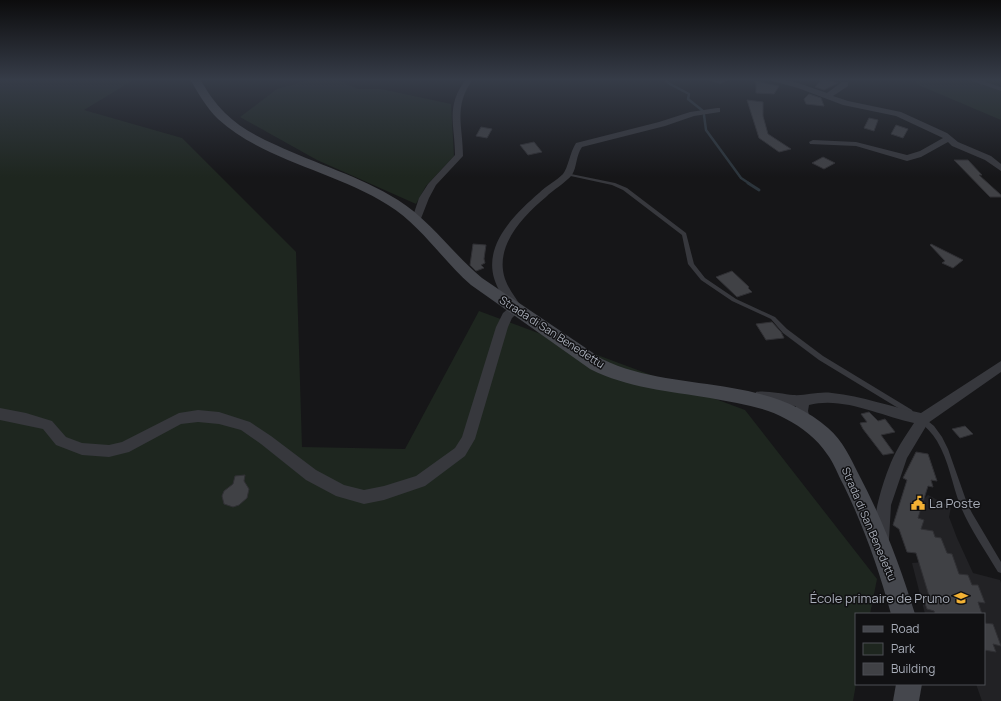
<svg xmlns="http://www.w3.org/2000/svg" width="1001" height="701" font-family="Manrope,sans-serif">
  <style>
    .built { fill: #222225 }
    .green { fill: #1e261f }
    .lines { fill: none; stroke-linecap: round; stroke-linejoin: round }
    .stream-far1 { stroke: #2c353c; stroke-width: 2.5 }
    .stream { stroke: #2c353c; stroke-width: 3 }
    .building { fill: #404145; stroke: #303034 }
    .lane { fill: #37383d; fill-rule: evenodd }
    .street { fill: #37383d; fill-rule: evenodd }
    .secondary { fill: #45474d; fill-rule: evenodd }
    .labels { text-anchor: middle; stroke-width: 3; stroke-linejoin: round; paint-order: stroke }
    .street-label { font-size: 11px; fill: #a8adb8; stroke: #111113 }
    .near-poi-label { font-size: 13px; fill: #a8adb8; stroke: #111113; text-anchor: start }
  </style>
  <rect width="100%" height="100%" fill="#161618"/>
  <polygon class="built" points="928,495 951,507 949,517 957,538 973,573 1000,580 1001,583 1001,701 982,701 976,684 984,684 984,614 925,614 912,563 924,562 918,539 923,520 918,518 924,499"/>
  <g class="green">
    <polygon points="0,79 135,79 84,110 182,138 296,252 302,447 405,449 479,311 745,410 877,579 870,614 856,614 856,684 853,701 0,701"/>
    <polygon points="312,79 336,79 358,89 381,89 451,104 454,156 426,186 416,204 317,160 240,117 277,89"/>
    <polygon points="917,79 1001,79 1001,120 916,84"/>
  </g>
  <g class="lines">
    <g class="stream-far1">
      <polyline points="664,79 670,84 689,94 688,99 703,111"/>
      <polyline points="704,115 706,130 741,178 750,184"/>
    </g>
    <polyline class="stream" points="748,183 759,190"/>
  </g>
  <g class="building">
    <polygon points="822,79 823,79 838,83 824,90 815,87"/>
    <polygon points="756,81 769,84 779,86 774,94 756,93"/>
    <polygon points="809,94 821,98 824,106 806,104 804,99"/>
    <polygon points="747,100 763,102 763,116 768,134 791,149 779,152 759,138"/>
    <polygon points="869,118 878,120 874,131 864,128"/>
    <polygon points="896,125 908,129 903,138 891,134"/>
    <polygon points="481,127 492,129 487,138 476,136"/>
    <polygon points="534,142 542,152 528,155 520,145"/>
    <polygon points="823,157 835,163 824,169 812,163"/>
    <polygon points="954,160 968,160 982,175 979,175 1001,195 1001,197 990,197"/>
    <polygon points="473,244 486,245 484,259 485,263 481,265 484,268 476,271 470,265"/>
    <polygon points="931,244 963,260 953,268 942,263 945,261 930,245"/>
    <polygon points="732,271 749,287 748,288 752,292 737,297 716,277"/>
    <polygon points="772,322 781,332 784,338 766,340 756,324"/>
    <polygon points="869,412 878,421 885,419 895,432 881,435 894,453 883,455 863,429 860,423 867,422 861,414"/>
    <polygon points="965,426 973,434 960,438 952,429"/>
    <polygon points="916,452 928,454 937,481 931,480 933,487 928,486 918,518 924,520 921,529 933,531 935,537 941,538 947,553 952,554 959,574 968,575 972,585 978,585 985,603 978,602 982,614 935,614 934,611 927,609 923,598 930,599 916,553 907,552 899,529 893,525 907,480 903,478"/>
    <polygon points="245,475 244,481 249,489 247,498 239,505 233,507 224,504 222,496 224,491 233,484 235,476"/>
    <polygon points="984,623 993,624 1001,646 993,644 996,652 984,650"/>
  </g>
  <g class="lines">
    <g class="lane">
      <polygon points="566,173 615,183 627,188 686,233 694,264 705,278 736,299 775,317 787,329 823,356 912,410 913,412 912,414 910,415 908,414 819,360 783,333 771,319 732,301 701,280 688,264 682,235 623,190 612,185 566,175"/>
      <path d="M921,416L923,417L934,426L942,437L948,449L967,503L972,513L1001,562V573L998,572C985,550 970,529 960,505C952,484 949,461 937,441C932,433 926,427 919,421L918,419L919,417Z"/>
    </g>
    <g class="street">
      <path d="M466,79H473C453,107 463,125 463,156L436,185L429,198L420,221H414L412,219L419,198L428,184L455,155C455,124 445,107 466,79Z"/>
      <polygon points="706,79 727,79 728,80 720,84"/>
      <path d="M765,79C785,76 808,87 827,93L842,82H848V86L833,96L848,101L901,112L947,133L958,142L991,156L1001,164V171L985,160L952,146L948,142L921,157L907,161L856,146L810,144L809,142L813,140L856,142L907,155L920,151L943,138L896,116L843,105L798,88Z"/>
      <polygon points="966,79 976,79 1001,87 1001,91"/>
      <path d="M717,108H720V112L694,116L665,126L582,147C576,155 577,167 572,175C565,183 553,190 546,197C523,216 494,246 505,279C509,290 516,298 522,308L512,318L508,327L475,439L465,456L425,486L384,500L364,504L336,496L306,480L261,444L241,430L219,424L198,422L181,424L129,452L109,457L82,455L56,445L43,429L0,420V408L26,413L52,421L66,437L82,443L109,445L122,442L179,413L198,410L219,412L250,422L271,436L316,470L344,485L364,490L384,486L416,476L455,448L462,437L496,327L503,313L510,307C503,298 497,288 494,278C484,243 516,213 539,193C546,186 556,181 563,174C568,168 570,152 576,143L659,122L690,112Z"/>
      <path d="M1001,361V372L928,423L907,458L891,505L889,539L886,544L881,547L876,544C868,525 886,470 896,452C901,442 908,432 914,423C881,416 843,396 809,405L808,411L810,419L808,423L803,425L798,423C795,417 794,412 796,406C782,405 769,404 756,400L755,396L756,392C763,390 784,394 793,395C806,396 818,391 832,393C862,396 891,407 921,413Z"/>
    </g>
    <g class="secondary">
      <path d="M190,79H200C207,91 214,102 225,113C239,127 258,137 276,145C316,164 360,176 398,200C431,221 452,253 482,278L602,359C643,379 688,380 732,388C767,394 801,404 828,428C843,441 850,457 858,473C882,518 900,565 915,614H891C879,570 864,527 844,486C838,475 834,463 827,454C817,439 802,427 786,419C763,406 735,403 710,398C668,391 628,388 590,369L471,285C442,260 422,226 388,205C335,171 266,162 218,119C206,107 198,93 190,79Z"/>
      <polygon points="896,684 922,684 919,701 893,701"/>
    </g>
  </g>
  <linearGradient id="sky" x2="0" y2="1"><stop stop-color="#0c0c0d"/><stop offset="0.45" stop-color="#363c48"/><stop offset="1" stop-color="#363c48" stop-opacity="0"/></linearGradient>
  <rect width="1001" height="177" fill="url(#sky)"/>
  <defs>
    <symbol id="civic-bare" viewBox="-9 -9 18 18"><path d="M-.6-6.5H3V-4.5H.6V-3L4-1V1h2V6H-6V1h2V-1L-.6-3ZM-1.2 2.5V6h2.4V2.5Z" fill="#f2b134" stroke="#111113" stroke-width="2.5" paint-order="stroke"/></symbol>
    <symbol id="school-bare" viewBox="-9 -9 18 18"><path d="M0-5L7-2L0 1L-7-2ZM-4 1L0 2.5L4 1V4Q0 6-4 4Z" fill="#f2b134" stroke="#111113" stroke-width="2.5" paint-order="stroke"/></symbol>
  </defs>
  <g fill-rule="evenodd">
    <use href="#civic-bare" x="908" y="493" width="20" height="20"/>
    <use href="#school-bare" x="951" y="588" width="20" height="20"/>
  </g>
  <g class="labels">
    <g class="street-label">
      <text transform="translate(552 332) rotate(33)" y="4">Strada di San Benedettu</text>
      <text transform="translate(869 524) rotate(67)" y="4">Strada di San Benedettu</text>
    </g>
    <g class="near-poi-label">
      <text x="929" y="508">La Poste</text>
      <text x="950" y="603" text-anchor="end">École primaire de Pruno</text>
    </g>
  </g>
  <rect x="855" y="613" width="130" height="72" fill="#111113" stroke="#4d4f55"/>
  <rect x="863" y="626" width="20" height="6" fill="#45474d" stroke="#4d4f55"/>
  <text x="891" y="633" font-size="12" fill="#a8adb8">Road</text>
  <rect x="863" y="643" width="20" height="12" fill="#1e261f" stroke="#4d4f55"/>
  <text x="891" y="653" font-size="12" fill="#a8adb8">Park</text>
  <rect x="863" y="663" width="20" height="12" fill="#404145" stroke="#4d4f55"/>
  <text x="891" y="673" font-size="12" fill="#a8adb8">Building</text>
</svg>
